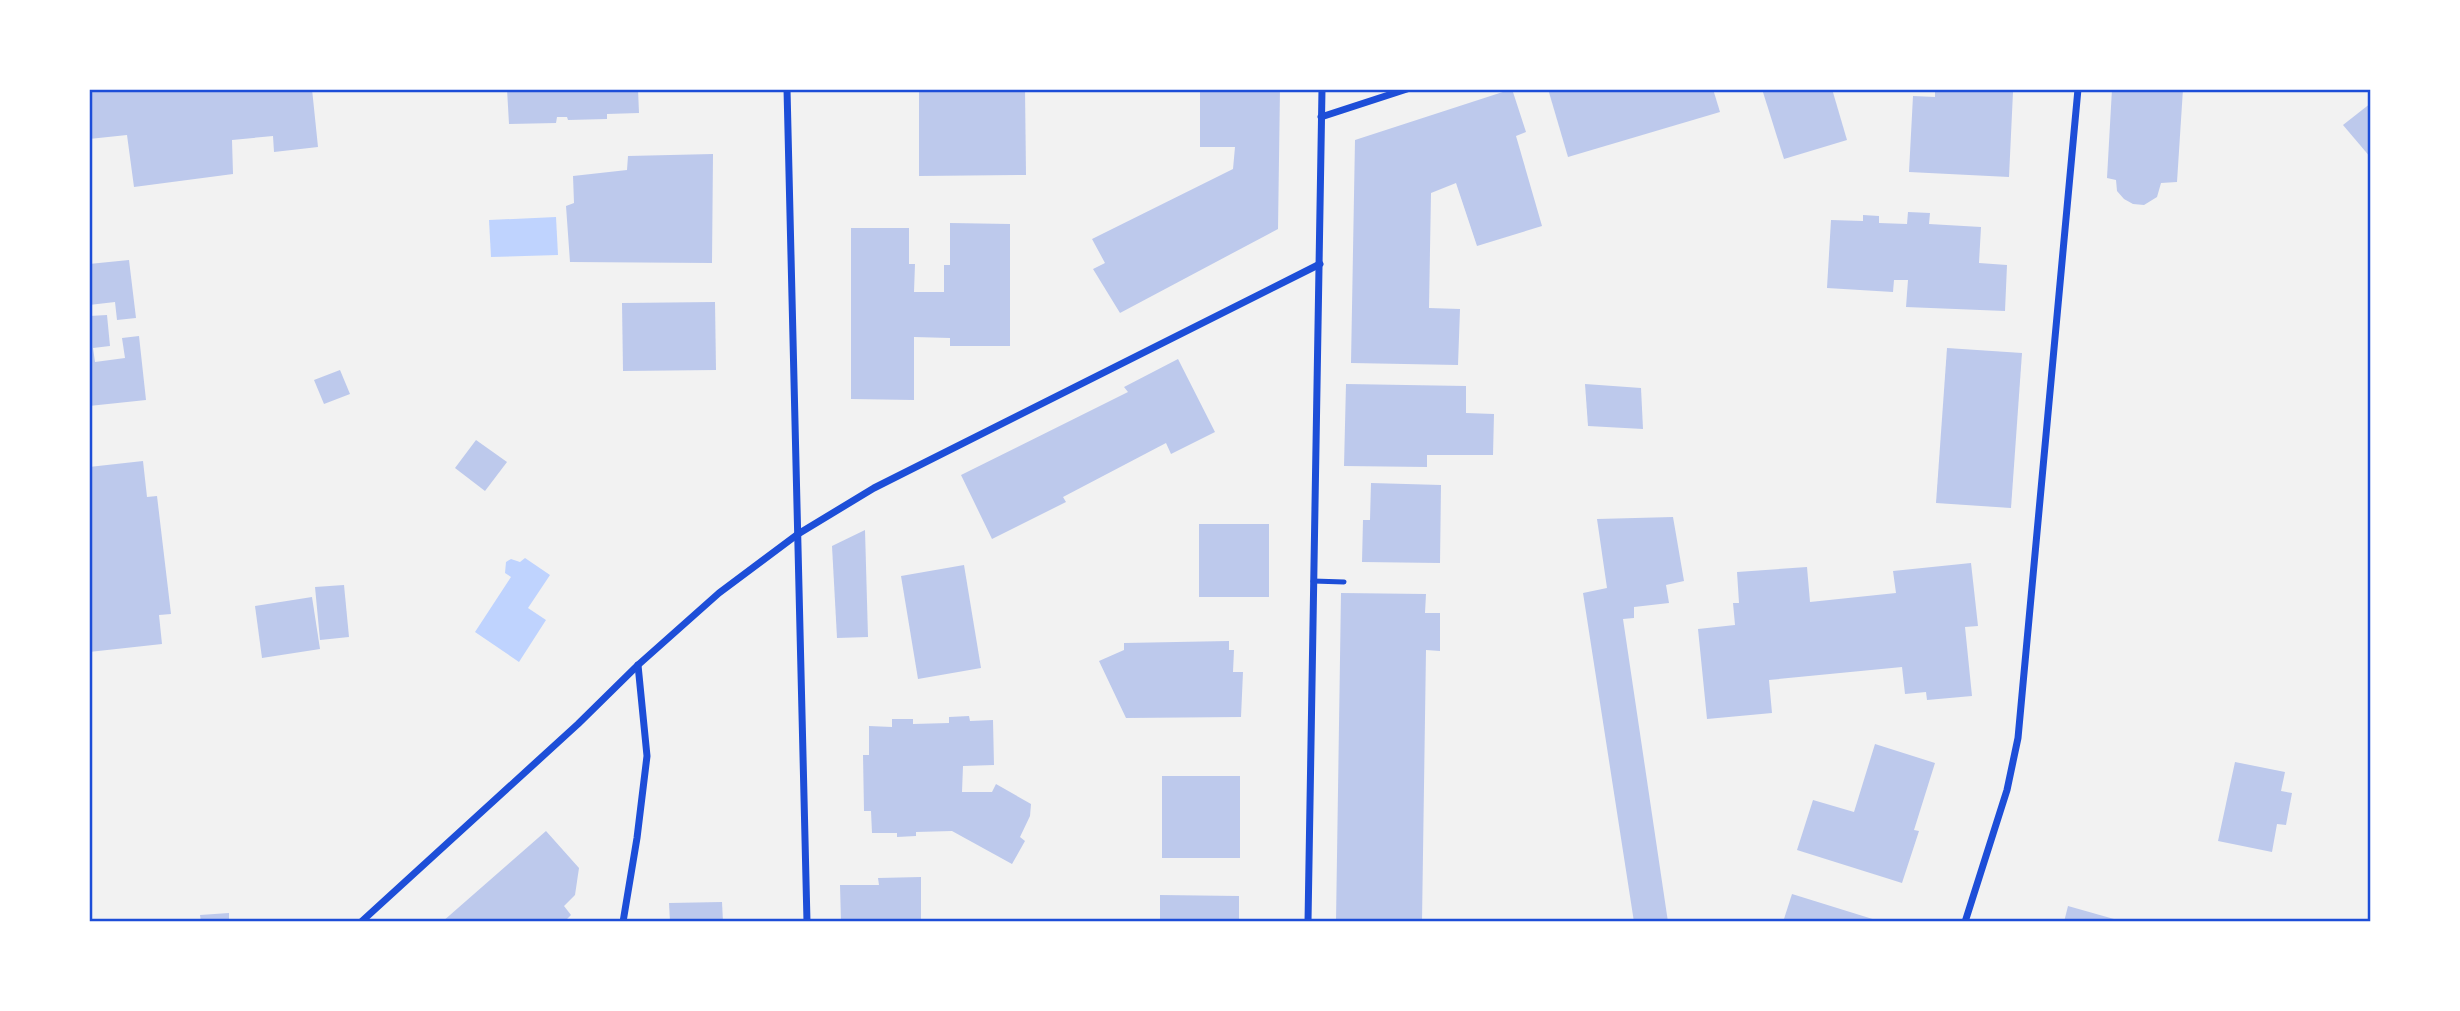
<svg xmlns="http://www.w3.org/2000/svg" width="2460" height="1011" font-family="Barlow,sans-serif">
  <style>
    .water { fill: #bfd3fe }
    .building { fill: #bdc9ec }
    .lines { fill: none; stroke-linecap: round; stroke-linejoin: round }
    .service { stroke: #1d4ed8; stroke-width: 5 }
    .minor { stroke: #1d4ed8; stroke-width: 7 }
    .neatline { fill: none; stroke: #1d4ed8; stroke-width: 2.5 }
  </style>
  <rect width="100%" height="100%" fill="#f2f2f2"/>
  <g class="water">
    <polygon points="556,217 558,255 491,257 489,220"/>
    <polygon points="525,558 550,575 528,608 546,620 519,662 475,632 511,577 505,573 506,562 511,559 520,562"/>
  </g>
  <g class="building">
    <polygon points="89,89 312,89 318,147 274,152 273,136 232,140 233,174 134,187 127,135 89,139"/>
    <polygon points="507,89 638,89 639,113 607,114 607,119 568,120 567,117 557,117 556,123 509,124"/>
    <polygon points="919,89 1025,89 1026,175 919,176"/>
    <polygon points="1200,89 1280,89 1278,229 1120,313 1093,269 1105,263 1092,239 1233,169 1235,147 1200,147"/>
    <polygon points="1512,89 1526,132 1516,136 1542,226 1477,246 1456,183 1431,193 1429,308 1460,309 1458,365 1351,363 1355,140"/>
    <polygon points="1548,89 1713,89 1720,112 1568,157"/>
    <polygon points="1762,89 1832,89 1847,140 1784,159"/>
    <polygon points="1935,89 2013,92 2009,177 1909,172 1913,96 1935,97"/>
    <polygon points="2112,89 2183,89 2177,182 2161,183 2157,197 2144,205 2133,204 2124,199 2117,191 2116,180 2107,178"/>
    <polygon points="2371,103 2371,158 2343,125"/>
    <polygon points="713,154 712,263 570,262 566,206 574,203 573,176 627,170 628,156"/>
    <polygon points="1908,212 1930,213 1929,224 1981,227 1979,263 2007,265 2005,311 1906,307 1908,280 1894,280 1893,292 1827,288 1831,220 1863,221 1863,215 1879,216 1879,223 1907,224"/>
    <polygon points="950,223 1010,224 1010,346 950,346 950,338 914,337 914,400 851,399 851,228 909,228 909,264 915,264 914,292 944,292 944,265 950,265"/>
    <polygon points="129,260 136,318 117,320 115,302 89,305 89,264"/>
    <polygon points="715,302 716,370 623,371 622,303"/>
    <polygon points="107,315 110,346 93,348 95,362 125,358 122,338 139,336 146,400 89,406 89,316"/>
    <polygon points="1947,348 2022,353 2011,508 1936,503"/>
    <polygon points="1178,359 1215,432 1171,454 1166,443 1063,497 1066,502 992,539 961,475 1128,392 1124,387"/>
    <polygon points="340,370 350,394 324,404 314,380"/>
    <polygon points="1346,384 1466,386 1466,413 1494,414 1493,455 1427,455 1427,467 1344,466"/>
    <polygon points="1585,384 1641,388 1643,429 1588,426"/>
    <polygon points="476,440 507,462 485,491 455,468"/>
    <polygon points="143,461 147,497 157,496 171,614 159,615 162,644 89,652 89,467"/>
    <polygon points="1371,483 1441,485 1440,563 1362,562 1363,520 1370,520"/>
    <polygon points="1673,517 1684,581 1666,585 1669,603 1634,607 1634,618 1623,619 1668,922 1634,922 1583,593 1607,588 1597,519"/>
    <rect x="1199" y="524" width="70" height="73"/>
    <polygon points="865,530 868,637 837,638 832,546"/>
    <polygon points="1971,563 1978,626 1965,627 1972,696 1927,700 1926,692 1905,694 1902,667 1769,680 1772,713 1707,719 1698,629 1735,625 1733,603 1739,603 1737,572 1807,567 1810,602 1896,593 1893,571"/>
    <polygon points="964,565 981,668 918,679 901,576"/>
    <polygon points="344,585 349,637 320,640 315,587"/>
    <polygon points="1341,593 1426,594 1425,613 1440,613 1440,651 1426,650 1422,922 1336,922"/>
    <polygon points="312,597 320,649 262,658 255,606"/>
    <polygon points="1229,641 1229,650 1234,650 1233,672 1243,672 1241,717 1126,718 1099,661 1124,650 1124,643"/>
    <polygon points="969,716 970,721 993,720 994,765 963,766 962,792 992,792 996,784 1031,804 1030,816 1020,837 1025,841 1012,864 952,831 916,832 916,836 897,837 897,833 872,833 871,811 864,811 863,755 869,755 869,726 892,727 892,719 913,719 913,724 949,723 949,717"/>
    <polygon points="1875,744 1935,763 1914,830 1919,831 1902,883 1797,850 1813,800 1854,812"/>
    <polygon points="2235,762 2285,772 2281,791 2292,793 2286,825 2277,824 2272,852 2218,841"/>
    <rect x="1162" y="776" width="78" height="82"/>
    <polygon points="546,831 579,868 575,895 564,906 571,915 564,922 442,922"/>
    <polygon points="921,877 921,922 841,922 840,885 879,885 878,878"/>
    <polygon points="1792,894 1879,921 1879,922 1783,922"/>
    <polygon points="1160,895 1239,896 1239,922 1160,922"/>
    <polygon points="722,902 723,922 670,922 669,903"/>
    <polygon points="2068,906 2121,921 2121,922 2064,922"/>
    <polygon points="229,913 229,922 201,922 200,915"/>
  </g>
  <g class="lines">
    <polyline class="service" points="1313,581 1344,582"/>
    <g class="minor">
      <polyline points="787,89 807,922"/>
      <polyline points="1321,117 1407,89"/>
      <polyline points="361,922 578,724 638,665 719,593 798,534 874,488 1320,264"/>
      <polyline points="623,922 637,838 647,756 638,665"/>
      <polyline points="1308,922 1322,89"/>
      <polyline points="1965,922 2007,790 2018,738 2078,89"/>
    </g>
  </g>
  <rect width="2460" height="1011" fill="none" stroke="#ffffff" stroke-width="182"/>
  <rect x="91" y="91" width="2278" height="829" class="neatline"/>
</svg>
